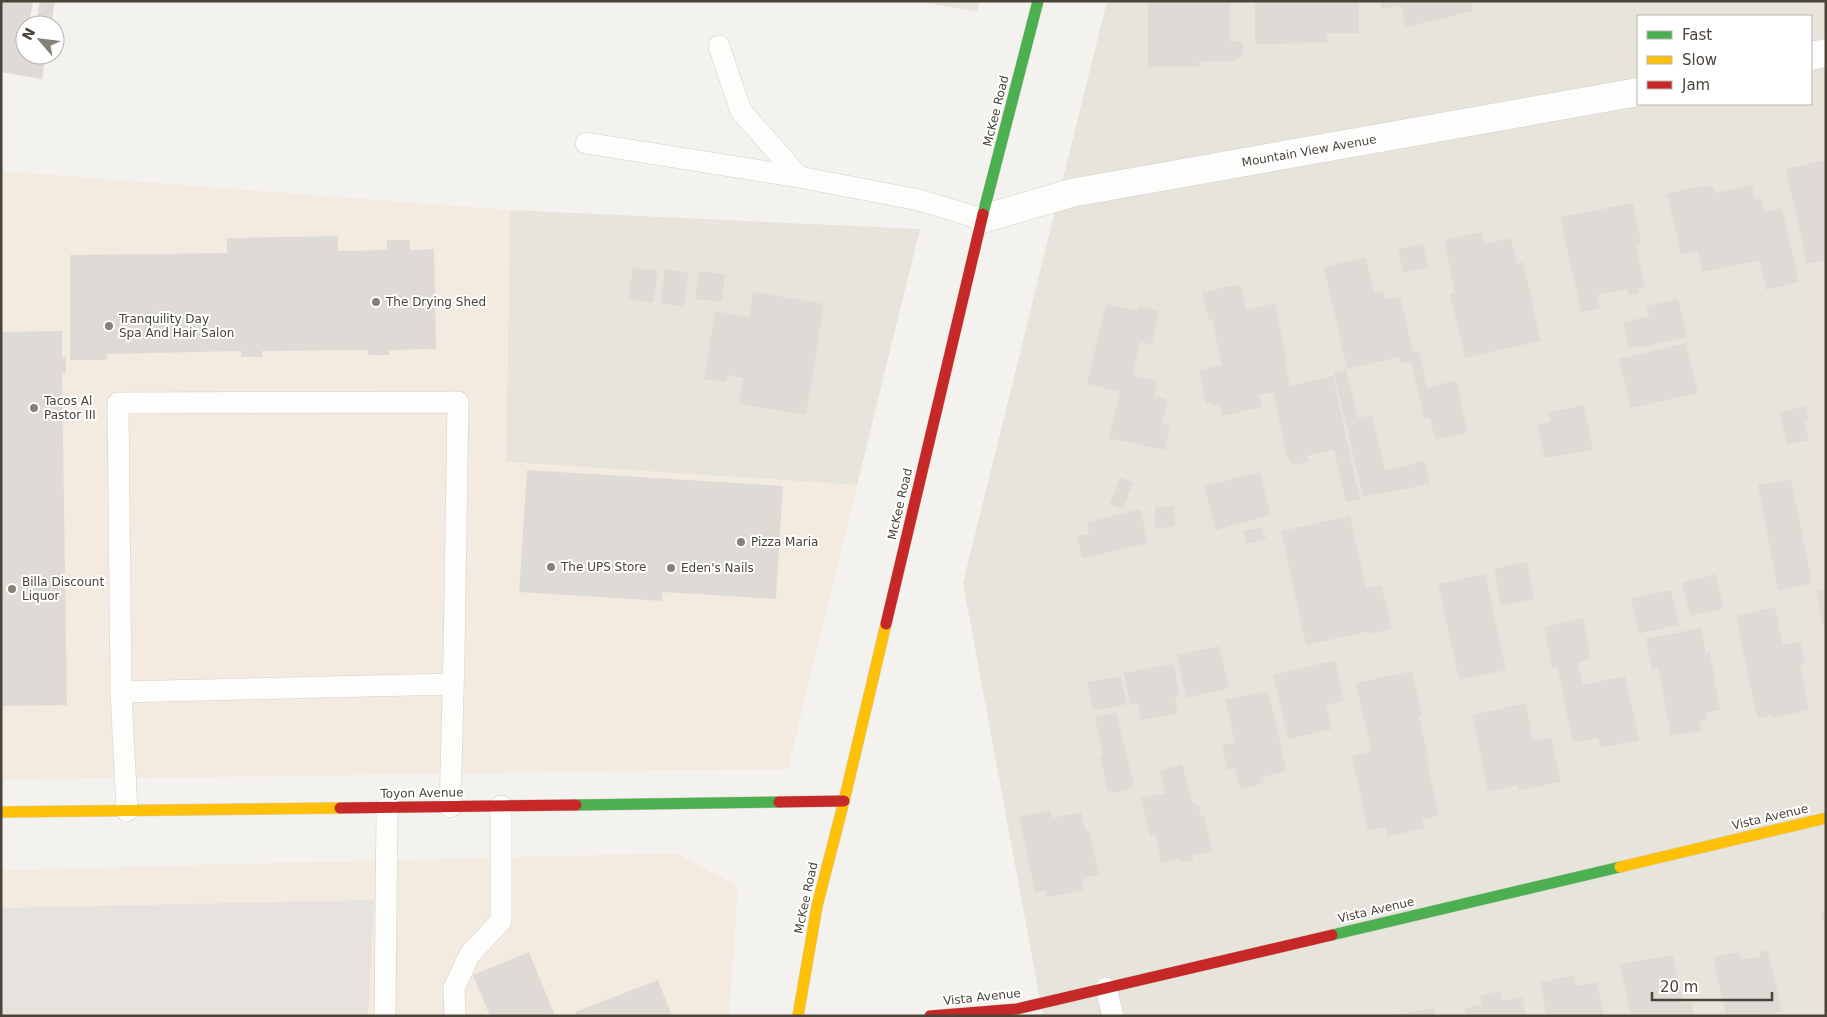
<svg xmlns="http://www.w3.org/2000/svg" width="1827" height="1017" font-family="'DejaVu Sans',sans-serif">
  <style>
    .residential { fill: #e7e4dc; fill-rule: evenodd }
    .commercial { fill: #f3ebdf }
    .parking { fill: #e6e3df }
    .building { fill: #dedbd6 }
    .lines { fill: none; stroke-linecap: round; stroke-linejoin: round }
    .lane-casing { stroke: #d2d0cb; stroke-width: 22 }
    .street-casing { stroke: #d2d0cb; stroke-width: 29 }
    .fast-casing { stroke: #d3cfc5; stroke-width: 12 }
    .slow-casing { stroke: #d3cfc5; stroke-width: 12 }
    .jam-casing { stroke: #d3cfc5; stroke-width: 12 }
    .lane { stroke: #fdfdfc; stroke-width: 21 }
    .street { stroke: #fdfdfc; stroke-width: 28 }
    .fast { stroke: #4caf50; stroke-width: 11 }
    .slow { stroke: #ffc107; stroke-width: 11 }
    .jam { stroke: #c62828; stroke-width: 11 }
    .poi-dot { fill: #868178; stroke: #fff; stroke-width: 2 }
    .labels { text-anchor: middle; stroke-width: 4; stroke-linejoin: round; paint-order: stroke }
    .street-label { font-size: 12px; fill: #4b4439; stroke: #fff }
    .poi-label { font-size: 12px; fill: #4b4439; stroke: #fff; text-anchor: start }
  </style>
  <rect width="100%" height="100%" fill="#f4f2ee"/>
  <g class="residential">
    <polygon points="916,1 979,1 977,12"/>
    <path d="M1107,1H1826V1016H1043L963,583ZM1638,16H1811V104H1638Z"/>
    <polygon points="510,210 920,229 857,485 506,462"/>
  </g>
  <g class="commercial">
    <polygon points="1,171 510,210 506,462 857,485 788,769 1,780"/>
    <polygon points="675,853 738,886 729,1016 1,1016 1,870"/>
  </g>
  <polygon class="parking" points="374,900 368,1016 1,1016 1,908"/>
  <g class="building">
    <polygon points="1,1 33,1 29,25 25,25 25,55 46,55 42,79 1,72"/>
    <polygon points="40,1 55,1 51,25 36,25"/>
    <polygon points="1148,1 1230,1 1230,41 1243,42 1243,52 1239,58 1233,61 1199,62 1199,67 1148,67"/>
    <polygon points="1255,1 1359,1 1359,33 1327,33 1328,43 1255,44"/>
    <polygon points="1380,1 1471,1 1473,11 1406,27 1401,5 1382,9"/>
    <polygon points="1826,160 1826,260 1807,264 1786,169"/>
    <polygon points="1706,185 1707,187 1713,186 1715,193 1752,185 1755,200 1760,198 1764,212 1782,208 1799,282 1766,290 1759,260 1703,272 1698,251 1681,255 1667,194"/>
    <polygon points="1633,203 1641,243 1636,244 1645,287 1638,288 1639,293 1629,295 1627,289 1597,295 1600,308 1581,312 1560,217"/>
    <polygon points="1482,232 1484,244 1511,238 1517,264 1523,262 1541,341 1465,358 1450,294 1455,293 1444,240"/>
    <polygon points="338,236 338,251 387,250 387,240 410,240 410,250 434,249 436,349 389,350 389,355 369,355 368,350 262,351 262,357 241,357 241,351 107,354 107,360 70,360 70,255 227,253 227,238"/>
    <polygon points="1423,244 1428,267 1403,273 1398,249"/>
    <polygon points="1366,257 1374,293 1383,291 1385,299 1400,296 1413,353 1419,351 1427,388 1456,380 1468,432 1435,440 1430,418 1424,419 1411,361 1402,363 1400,357 1347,369 1324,267"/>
    <polygon points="633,267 658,271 653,303 628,298"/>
    <polygon points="665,269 689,273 684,307 660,303"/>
    <polygon points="699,271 725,274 722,302 695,299"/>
    <polygon points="1240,284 1246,310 1275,303 1287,360 1285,360 1290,386 1333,376 1360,499 1346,502 1334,450 1307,456 1309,462 1291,465 1290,460 1288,461 1273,392 1259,395 1262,407 1222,416 1220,405 1213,406 1212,403 1206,404 1199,370 1222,365 1212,320 1209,320 1202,292"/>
    <polygon points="753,292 824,304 806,415 739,404 743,378 727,375 726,382 704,379 715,311 749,317"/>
    <polygon points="1678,299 1687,337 1642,347 1641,345 1629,348 1623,323 1649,316 1646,306"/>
    <polygon points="1106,304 1137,311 1138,306 1159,311 1152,345 1140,342 1133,375 1157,381 1154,396 1168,400 1162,424 1170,426 1165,450 1109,438 1120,392 1087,384"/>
    <polygon points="62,331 62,357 66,357 66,373 62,373 67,705 1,706 1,332"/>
    <polygon points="1686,343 1698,393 1631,408 1619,359"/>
    <polygon points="1346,370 1358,418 1372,415 1385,471 1424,461 1430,484 1363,497 1334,373"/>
    <polygon points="1584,405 1593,450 1545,458 1537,425 1551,422 1548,413"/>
    <polygon points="1805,406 1808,420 1804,421 1809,440 1787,445 1780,412"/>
    <polygon points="527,470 783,486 776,599 663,592 662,601 519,592"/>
    <polygon points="1260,472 1271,515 1216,530 1204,486"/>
    <polygon points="1120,478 1133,482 1123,509 1110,504"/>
    <polygon points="1791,479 1812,583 1778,591 1758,485"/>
    <polygon points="1174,506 1175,527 1155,528 1155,507"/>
    <polygon points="1140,509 1148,543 1082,558 1077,536 1089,534 1087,522"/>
    <polygon points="1350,516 1366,588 1381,585 1392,629 1370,634 1370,631 1306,645 1281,531"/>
    <polygon points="1262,527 1266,539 1246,544 1243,531"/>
    <polygon points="1527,562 1534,599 1501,606 1494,569"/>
    <polygon points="1485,574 1506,670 1459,680 1438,584"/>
    <polygon points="1716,574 1724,608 1690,616 1682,583"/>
    <polygon points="1826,589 1826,635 1825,635 1816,591"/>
    <polygon points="1671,590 1679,625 1639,633 1631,598"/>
    <polygon points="1775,607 1783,645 1801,641 1805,663 1800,664 1809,710 1773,718 1772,715 1759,718 1756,713 1736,616"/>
    <polygon points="1583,618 1591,659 1578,662 1583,685 1625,676 1639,740 1600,748 1598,738 1573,743 1557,666 1552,668 1544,627"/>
    <polygon points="1701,628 1706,654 1710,653 1720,710 1706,713 1708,720 1699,721 1702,731 1671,736 1658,668 1652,670 1646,639"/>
    <polygon points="1219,646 1229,688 1186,698 1177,655"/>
    <polygon points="1335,660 1344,701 1326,705 1332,729 1288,739 1273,675"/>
    <polygon points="1174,664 1179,695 1175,695 1178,713 1141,720 1138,703 1130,705 1124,673"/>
    <polygon points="1412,671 1422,716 1419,717 1429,763 1427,764 1439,816 1422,819 1425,828 1388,837 1385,827 1368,831 1352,756 1371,751 1356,683"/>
    <polygon points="1121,676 1127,704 1093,711 1087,682"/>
    <polygon points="1268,691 1287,771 1263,777 1264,783 1240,789 1235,768 1227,770 1222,745 1230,743 1230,744 1235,743 1225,700"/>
    <polygon points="1526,703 1533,741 1551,737 1561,782 1519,790 1518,785 1488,792 1472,715"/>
    <polygon points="1116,712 1134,785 1129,786 1130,789 1113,793 1112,791 1108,792 1100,755 1103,755 1095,717"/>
    <polygon points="1182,764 1192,802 1194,802 1195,806 1198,805 1201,816 1204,816 1213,851 1193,856 1193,860 1181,863 1180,859 1161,863 1155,834 1150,836 1141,798 1165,793 1160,770"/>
    <polygon points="1050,810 1052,818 1081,812 1086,831 1089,830 1099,875 1087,877 1087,879 1081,880 1084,890 1047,897 1045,890 1035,892 1019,817"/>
    <polygon points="1826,910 1826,928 1825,928 1821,911"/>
    <polygon points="1768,950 1782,1011 1760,1016 1726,1016 1713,957 1739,952 1741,960 1760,956 1760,952"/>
    <polygon points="529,952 555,1016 490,1016 473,975"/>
    <polygon points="1673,955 1683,1004 1691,1002 1694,1016 1631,1016 1620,964"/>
    <polygon points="1574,975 1576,986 1597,982 1604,1016 1547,1016 1540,983"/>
    <polygon points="658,980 672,1016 576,1016 575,1012"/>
    <polygon points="1501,991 1502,1001 1522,997 1526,1016 1467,1016 1465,1008 1482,1005 1480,995"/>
    <polygon points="1434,1008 1435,1016 1396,1016 1396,1015"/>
  </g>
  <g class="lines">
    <defs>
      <g id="lane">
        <polyline points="586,143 799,177 741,111 719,46"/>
        <polyline points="799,177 919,200 982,219"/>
        <polyline points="121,692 453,684"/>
        <polyline points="127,811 121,692 118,403 458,402 454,655 450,807"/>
        <polyline points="1106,988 1113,1016"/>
        <polyline points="385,1016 387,807"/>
        <polyline points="455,1016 454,988 470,954 501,921 501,806"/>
      </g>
      <g id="street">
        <polyline points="1811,56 1826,53"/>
        <polyline points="982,219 1071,193 1638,92"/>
      </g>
      <g id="fast">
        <polyline points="983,214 1038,1"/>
        <polyline points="576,805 779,802"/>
        <polyline points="1332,935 1620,867"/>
      </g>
      <g id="slow">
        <polyline points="1,812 340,808"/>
        <polyline points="1620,867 1826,818"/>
        <polyline points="798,1016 817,906 844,801 886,624"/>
      </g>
      <g id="jam">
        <polyline points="886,624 983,214"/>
        <polyline points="779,802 844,801"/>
        <polyline points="340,808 576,805"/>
        <polyline points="930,1016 1017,1009 1332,935"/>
      </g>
    </defs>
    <use href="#lane" class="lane-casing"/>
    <use href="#street" class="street-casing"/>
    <use href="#fast" class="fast-casing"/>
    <use href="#slow" class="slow-casing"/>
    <use href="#jam" class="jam-casing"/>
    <use href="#lane" class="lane"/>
    <use href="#street" class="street"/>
    <use href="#fast" class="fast"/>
    <use href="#slow" class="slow"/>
    <use href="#jam" class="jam"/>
  </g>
  <g class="poi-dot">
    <circle cx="376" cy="302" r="5"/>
    <circle cx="109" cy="326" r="5"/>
    <circle cx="34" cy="408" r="5"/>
    <circle cx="741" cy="542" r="5"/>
    <circle cx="551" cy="567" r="5"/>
    <circle cx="671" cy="568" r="5"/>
    <circle cx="12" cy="589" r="5"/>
  </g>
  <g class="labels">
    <g class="street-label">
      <text transform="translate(996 111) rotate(-76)" y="4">McKee Road</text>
      <text transform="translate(1309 151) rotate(-10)" y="4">Mountain View Avenue</text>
      <text transform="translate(900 504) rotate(-77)" y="4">McKee Road</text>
      <text transform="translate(422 793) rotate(-1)" y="4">Toyon Avenue</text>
      <text transform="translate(1770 817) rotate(-13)" y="4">Vista Avenue</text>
      <text transform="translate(806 898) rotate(-78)" y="4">McKee Road</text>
      <text transform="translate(1376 910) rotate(-13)" y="4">Vista Avenue</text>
      <text transform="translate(982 997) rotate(-6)" y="4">Vista Avenue</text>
    </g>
    <g class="poi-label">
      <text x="386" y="306">The Drying Shed</text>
      <text x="119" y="323">Tranquility Day<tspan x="119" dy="14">Spa And Hair Salon</tspan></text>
      <text x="44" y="405">Tacos Al<tspan x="44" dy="14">Pastor III</tspan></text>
      <text x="751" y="546">Pizza Maria</text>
      <text x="561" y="571">The UPS Store</text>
      <text x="681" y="572">Eden's Nails</text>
      <text x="22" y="586">Billa Discount<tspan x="22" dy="14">Liquor</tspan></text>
    </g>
  </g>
  <rect width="1827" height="1017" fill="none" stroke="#4b4439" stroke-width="5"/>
  <rect x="1637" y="15" width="175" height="90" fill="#ffffff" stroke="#b7b4b0"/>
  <rect x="1647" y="31" width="25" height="8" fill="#4caf50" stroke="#b7b4b0"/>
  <text x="1682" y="40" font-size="15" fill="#4b4439">Fast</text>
  <rect x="1647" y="56" width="25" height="8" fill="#ffc107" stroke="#b7b4b0"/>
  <text x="1682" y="65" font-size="15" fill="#4b4439">Slow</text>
  <rect x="1647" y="81" width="25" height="8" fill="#c62828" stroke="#b7b4b0"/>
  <text x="1682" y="90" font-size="15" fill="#4b4439">Jam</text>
  <g transform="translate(40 40) rotate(298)"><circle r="24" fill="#ffffff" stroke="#b7b4b0"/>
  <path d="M0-4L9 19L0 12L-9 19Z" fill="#868178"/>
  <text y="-8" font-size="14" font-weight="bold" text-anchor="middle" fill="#4b4439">N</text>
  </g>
  <path d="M1652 992v8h120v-8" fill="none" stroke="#4b4439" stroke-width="2.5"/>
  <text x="1660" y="992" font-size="15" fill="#4b4439" stroke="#ffffff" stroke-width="4" paint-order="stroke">20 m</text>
</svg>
